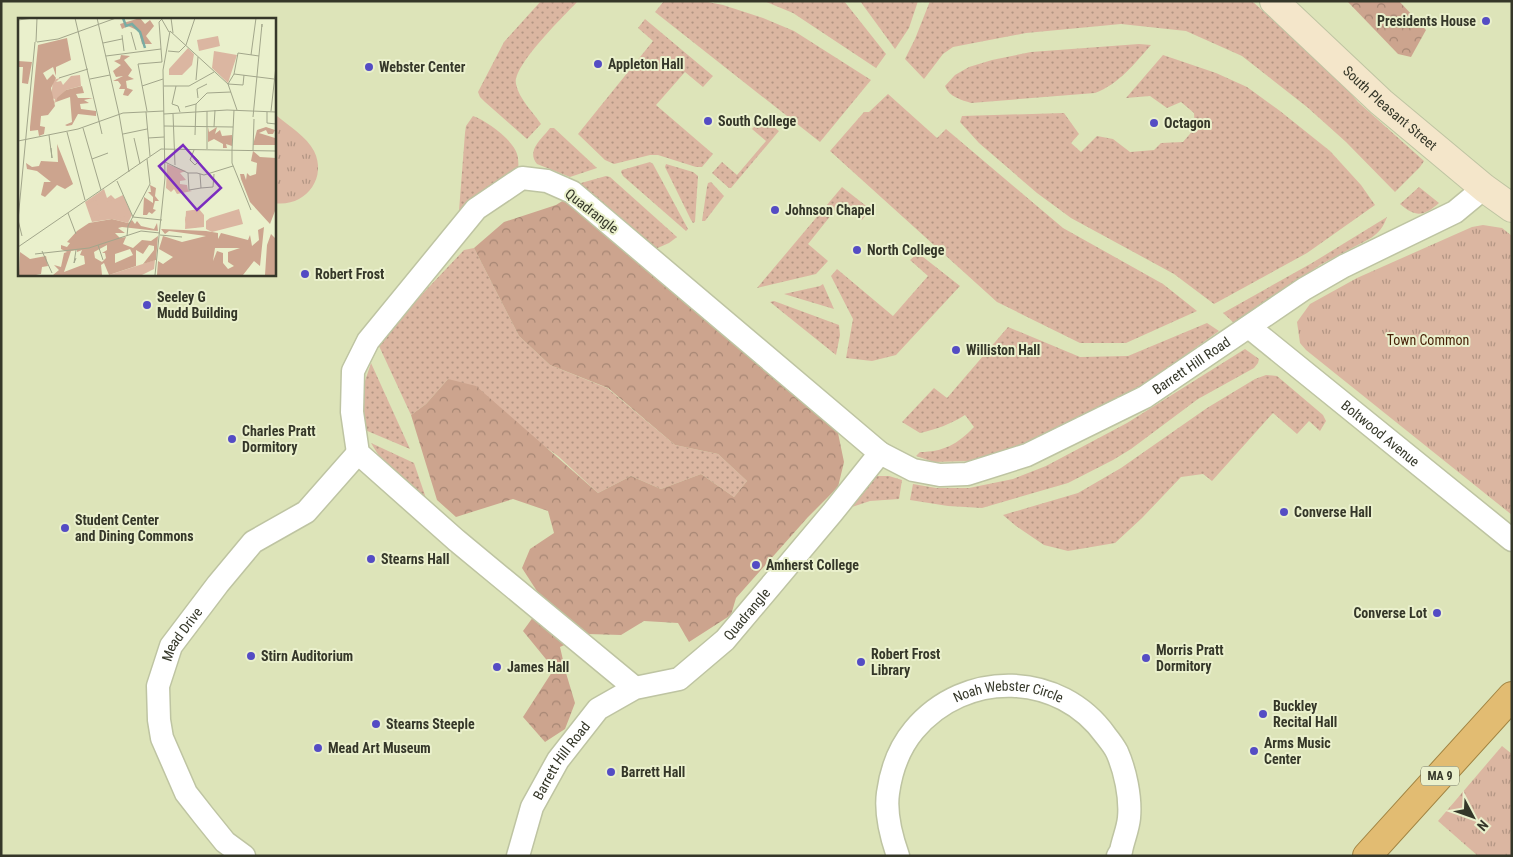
<svg xmlns="http://www.w3.org/2000/svg" width="1513" height="857" font-family="'Roboto Condensed',sans-serif">
  <style>
    .built { fill: #dde4b9; fill-rule: evenodd }
    .grass { fill: url(#grass-dots) }
    .forest { fill: url(#forest-crowns) }
    .park { fill: url(#park-tufts) }
    .lines { fill: none; stroke-linecap: round; stroke-linejoin: round }
    .minor-casing { stroke: #bec4a2; stroke-width: 25 }
    .secondary-casing { stroke: #bec4a2; stroke-width: 30 }
    .trunk-casing { stroke: #a08341; stroke-width: 30 }
    .minor { stroke: #fff; stroke-width: 22 }
    .secondary { stroke: #f4e6ca; stroke-width: 28 }
    .trunk { stroke: #e2bc72; stroke-width: 28 }
    .poi-dot { fill: #544cc4; stroke: #eaf0cc; stroke-width: 2 }
    .labels { text-anchor: middle; stroke-width: 4; stroke-linejoin: round; paint-order: stroke }
    .shield { fill: #eaf0cc; stroke: #6b6e5a; stroke-width: 1 }
    .shield-label { font-size: 12px; font-weight: bold; fill: #353729 }
    .poi-label { font-size: 14px; font-weight: bold; fill: #353729; stroke: #eaf0cc; text-anchor: start }
    .street-label { font-size: 14px; fill: #353729; stroke: #eaf0cc }
    .park-label { font-size: 14px; fill: #461f06; stroke: #eaf0cc }
    .inset-river { fill: none; stroke: #79aca3; stroke-width: 2.5 }
    .inset-road { fill: none; stroke: #a2a68b; stroke-width: 1 }
    .view { fill: #7b2cbf; fill-opacity: 0.15; stroke: #7b2cbf; stroke-width: 2.5 }
    .inset-edge { fill: none; stroke: #353729; stroke-width: 2.5 }
  </style>
  <defs>
    <pattern id="grass-dots" width="8" height="8" patternUnits="userSpaceOnUse" patternTransform="scale(1.25)"><rect width="8" height="8" fill="#dbb6a1"/><path d="M2 2h.1M6 6h.1" fill="none" stroke="#b29583" stroke-width="1.8" stroke-linecap="round"/></pattern>
    <pattern id="forest-crowns" width="20" height="18" patternUnits="userSpaceOnUse" patternTransform="scale(1.25)"><rect width="20" height="18" fill="#cca48e"/><path d="M2 6a3 3 0 1 1 6 0M12 15a3 3 0 1 1 6 0" fill="none" stroke="#a68674"/></pattern>
    <pattern id="park-tufts" width="24" height="20" patternUnits="userSpaceOnUse" patternTransform="scale(1.25)"><rect width="24" height="20" fill="#dbb6a1"/><path d="M3 7l-1-3M5 7V3M7 7l1-3M15 17l-1-3M17 17v-4M19 17l1-3" fill="none" stroke="#b29583"/></pattern>
  </defs>
  <rect width="100%" height="100%" fill="#eaf0cc"/>
  <path class="built" d="M1,1H1512V856H1ZM19,19H274V274H19Z"/>
  <g class="grass">
    <path d="M541,1H578C565,15 512,66 516,84C519,99 533,112 541,124L527,139L485,102L480,97L478,92L504,42Z"/>
    <polygon points="664,1 703,1 723,5 763,18 794,31 871,80 820,142 655,12"/>
    <polygon points="764,1 844,1 886,54 876,68 793,13"/>
    <polygon points="860,1 918,1 909,28 895,49"/>
    <polygon points="930,1 1252,1 1342,83 1358,102 1424,161 1420,167 1395,192 1346,142 1307,107 1242,56 1186,31 1121,24 1026,33 953,47 943,54 924,79 905,59 915,39"/>
    <polygon points="645,19 713,76 703,87 685,72 656,105 713,154 702,167 696,167 658,155 650,155 614,164 605,160 578,134 653,41 638,28"/>
    <path d="M1139,44L1151,45C1134,64 1119,84 1095,93L971,103C962,100 949,97 945,86L955,75L969,67L992,60L1031,52Z"/>
    <polygon points="1163,55 1216,73 1247,87 1280,111 1330,151 1361,185 1375,205 1307,253 1214,304 1174,274 1071,218 1037,193 979,143 960,122 962,116 1064,113 1079,134 1071,143 1081,152 1097,136 1113,139 1130,152 1154,150 1161,143 1183,142 1195,128 1194,113 1181,102 1167,108 1150,96 1126,98"/>
    <polygon points="888,94 937,138 946,129 1063,228 1163,284 1197,311 1126,343 1080,343 997,302 830,151 864,112 869,112"/>
    <path d="M473,116C486,120 514,141 517,154C519,160 518,167 519,174L458,224L465,133L466,126Z"/>
    <polygon points="762,118 779,131 731,188 729,188 712,173 722,162 737,175 766,141 752,129"/>
    <path d="M550,128H554L597,168L570,177L537,164C526,150 542,139 550,128Z"/>
    <polygon points="650,162 653,164 688,229 686,231 623,176 621,172 622,170"/>
    <polygon points="666,164 693,172 698,176 695,222 693,223 691,220 665,167"/>
    <polygon points="606,176 610,177 677,237 669,243 653,250 580,187 581,183"/>
    <polygon points="711,182 724,196 705,221 702,221 707,187 708,183"/>
    <polygon points="842,187 870,209 862,220 840,204 808,244 828,261 816,274 757,288"/>
    <path d="M1419,187L1439,203C1424,216 1416,218 1400,204Z"/>
    <path d="M1387,217C1383,227 1380,232 1371,238L1320,265L1234,323L1223,313L1312,263Z"/>
    <polygon points="474,248 519,336 550,365 607,388 675,445 718,454 747,481 734,497 701,474 661,489 631,476 598,493 558,456 448,379 426,404 411,415 379,346 391,327 464,250"/>
    <polygon points="918,253 960,286 896,355 872,361 846,358 853,319 831,276 837,269 893,316 928,276 910,260"/>
    <polygon points="823,284 834,309 784,294 820,286"/>
    <polygon points="774,301 839,325 840,335 836,355 770,302"/>
    <path d="M1207,323L1219,331L1142,386L1051,437L1001,453L969,461L934,462L916,456L920,452C943,452 958,444 974,427L965,415C951,424 937,429 920,433L902,422L934,388L947,398L1008,327L1080,357L1128,356Z"/>
    <polygon points="1245,349 1259,359 1258,363 1254,368 1198,399 1131,449 1113,460 1068,483 982,508 948,506 910,500 913,484 936,488 969,488 1013,479 1046,466 1127,423"/>
    <polygon points="371,363 410,449 365,430 361,400 365,381"/>
    <polygon points="1266,375 1277,376 1323,415 1326,421 1320,431 1309,421 1297,434 1273,413 1212,481 1203,474 1181,477 1142,518 1115,543 1068,551 1044,545 1016,526 1003,515 1078,493 1121,468 1207,408 1255,379"/>
    <polygon points="371,443 414,463 428,504 382,461"/>
    <polygon points="877,476 889,476 902,480 899,499 870,501 846,509 866,481"/>
  </g>
  <g class="forest">
    <polygon points="1347,1 1399,1 1426,30 1411,57 1398,54"/>
    <polygon points="564,200 678,293 817,410 838,433 844,462 838,487 808,517 736,598 731,615 689,642 678,623 644,621 621,635 588,634 560,647 566,673 575,703 565,729 545,742 523,717 554,669 523,631 544,602 522,568 530,549 554,533 548,511 513,499 456,517 437,500 411,415 426,404 448,379 476,386 598,493 631,476 661,489 701,474 734,497 747,481 718,454 675,445 608,388 550,365 519,336 474,248 504,222 556,205"/>
  </g>
  <g class="park">
    <path d="M277,116C289,126 307,137 314,151C328,179 304,208 274,203V120Z"/>
    <polygon points="1483,225 1502,228 1512,236 1512,515 1306,350 1300,343 1297,322 1310,304 1357,278 1472,227"/>
    <polygon points="1502,746 1512,754 1512,856 1478,856 1438,821"/>
  </g>
  <g class="lines">
    <defs>
      <g id="minor">
        <path id="s1" d="M1249,327L1512,540"/>
        <path id="s2" d="M880,453L913,470L940,475L967,474L1027,455L1145,397L1304,289L1344,266L1455,212L1484,188"/>
        <path id="s3" d="M244,856L225,842L204,816L186,793L162,738L159,720L158,686L171,646L218,584L253,542L306,512L358,453"/>
        <path id="s4" d="M518,856L532,807L558,760L598,709L635,688L679,679L725,640L832,513L880,453L572,192L547,181L522,178L476,209L368,341L353,371L352,412L358,453L456,540L635,688"/>
        <path id="s5" d="M898,856C891,836 885,814 888,793C891,771 899,748 914,730C965,669 1060,671 1106,736C1110,741 1114,746 1117,752C1125,770 1131,797 1129,818C1128,829 1123,840 1121,851L1118,856"/>
      </g>
      <g id="secondary">
        <path id="s6" d="M1274,1L1381,102L1484,188L1512,208"/>
      </g>
      <polyline id="trunk" points="1367,856 1512,696"/>
    </defs>
    <use href="#minor" class="minor-casing"/>
    <use href="#secondary" class="secondary-casing"/>
    <use href="#trunk" class="trunk-casing"/>
    <use href="#minor" class="minor"/>
    <use href="#secondary" class="secondary"/>
    <use href="#trunk" class="trunk"/>
  </g>
  <g class="poi-dot">
    <circle cx="1486" cy="21" r="5"/>
    <circle cx="598" cy="64" r="5"/>
    <circle cx="369" cy="67" r="5"/>
    <circle cx="708" cy="121" r="5"/>
    <circle cx="1154" cy="123" r="5"/>
    <circle cx="775" cy="210" r="5"/>
    <circle cx="857" cy="250" r="5"/>
    <circle cx="305" cy="274" r="5"/>
    <circle cx="147" cy="305" r="5"/>
    <circle cx="956" cy="350" r="5"/>
    <circle cx="232" cy="439" r="5"/>
    <circle cx="1284" cy="512" r="5"/>
    <circle cx="65" cy="528" r="5"/>
    <circle cx="371" cy="559" r="5"/>
    <circle cx="756" cy="565" r="5"/>
    <circle cx="1437" cy="613" r="5"/>
    <circle cx="251" cy="656" r="5"/>
    <circle cx="1146" cy="658" r="5"/>
    <circle cx="861" cy="662" r="5"/>
    <circle cx="497" cy="667" r="5"/>
    <circle cx="1263" cy="714" r="5"/>
    <circle cx="376" cy="724" r="5"/>
    <circle cx="318" cy="748" r="5"/>
    <circle cx="1254" cy="751" r="5"/>
    <circle cx="611" cy="772" r="5"/>
  </g>
  <g class="labels">
    <rect class="shield" x="1421" y="766.5" width="38" height="19" rx="4"/>
    <g class="shield-label">
      <text x="1440" y="780">MA 9</text>
    </g>
    <g class="poi-label">
      <text x="1476" y="26" text-anchor="end">Presidents House</text>
      <text x="608" y="69">Appleton Hall</text>
      <text x="379" y="72">Webster Center</text>
      <text x="718" y="126">South College</text>
      <text x="1164" y="128">Octagon</text>
      <text x="785" y="215">Johnson Chapel</text>
      <text x="867" y="255">North College</text>
      <text x="315" y="279">Robert Frost</text>
      <text x="157" y="302">Seeley G<tspan x="157" dy="16">Mudd Building</tspan></text>
      <text x="966" y="355">Williston Hall</text>
      <text x="242" y="436">Charles Pratt<tspan x="242" dy="16">Dormitory</tspan></text>
      <text x="1294" y="517">Converse Hall</text>
      <text x="75" y="525">Student Center<tspan x="75" dy="16">and Dining Commons</tspan></text>
      <text x="381" y="564">Stearns Hall</text>
      <text x="766" y="570">Amherst College</text>
      <text x="1427" y="618" text-anchor="end">Converse Lot</text>
      <text x="1156" y="655">Morris Pratt<tspan x="1156" dy="16">Dormitory</tspan></text>
      <text x="871" y="659">Robert Frost<tspan x="871" dy="16">Library</tspan></text>
      <text x="261" y="661">Stirn Auditorium</text>
      <text x="507" y="672">James Hall</text>
      <text x="1273" y="711">Buckley<tspan x="1273" dy="16">Recital Hall</tspan></text>
      <text x="386" y="729">Stearns Steeple</text>
      <text x="1264" y="748">Arms Music<tspan x="1264" dy="16">Center</tspan></text>
      <text x="328" y="753">Mead Art Museum</text>
      <text x="621" y="777">Barrett Hall</text>
    </g>
    <g class="street-label">
      <text dy="5" stroke="none"><textPath href="#s6" startOffset="158">South Pleasant Street</textPath></text>
      <text transform="translate(592 211) rotate(38)" y="5">Quadrangle</text>
      <text dy="5" stroke="none"><textPath href="#s2" startOffset="342">Barrett Hill Road</textPath></text>
      <text dy="5" stroke="none"><textPath href="#s1" startOffset="169">Boltwood Avenue</textPath></text>
      <text dy="5" stroke="none"><textPath href="#s4" startOffset="351">Quadrangle</textPath></text>
      <text dy="5" stroke="none"><textPath href="#s3" startOffset="256">Mead Drive</textPath></text>
      <text dy="5" stroke="none"><textPath href="#s5" startOffset="241">Noah Webster Circle</textPath></text>
      <text dy="5" stroke="none"><textPath href="#s4" startOffset="106">Barrett Hill Road</textPath></text>
    </g>
    <g class="park-label">
      <text x="1428" y="345">Town Common</text>
    </g>
  </g>
  <g transform="translate(18 18)">
    <rect width="258" height="258" fill="#eaf0cc"/>
    <path d="M62,57L63,68L48,72L36,86L37,81L33,80L35,62L42,60L38,64L43,63L45,67L53,58ZM149,146L168,153L162,155L168,162L162,163V166L169,167L170,172L174,173L159,176L156,171L153,174L148,170ZM137,242L136,251L124,257H91Z" fill="#dbb6a1"/>
    <path d="M122,0L127,6L132,2L136,8L128,18L134,26H124L121,13L110,8L104,11L102,6ZM49,20L53,42L38,49V58L35,49L25,55L29,62L35,56L38,60L33,70L37,88L30,97L23,98L22,108L27,109L26,116L21,118L20,112L12,113V109L20,27ZM103,37L112,38L106,42L114,52L110,58L116,61L108,63L109,70L115,72L110,78L105,77L107,71H101L103,67L100,63H95L105,58L98,59L95,53L103,47L96,43L102,41ZM0,43L14,44L10,66L4,65L5,49H1L0,59ZM64,68L66,75L58,76L60,80H75L66,82L71,85L62,86L63,91L78,93V98L60,96L54,107L49,108L47,107L54,104L52,79L38,84L39,80L48,72ZM190,109L191,114L199,109L197,116L202,112L204,118L214,117V128L208,126L209,130H205V126L196,121L190,124ZM248,109L257,112L255,116H250L248,112L241,115L257,120V127H235L239,112ZM39,126L55,166L47,171L39,167L27,179L23,177L26,164H33L19,153L9,151L8,145L14,149L21,148L23,143L40,144ZM235,133L242,139L258,140L257,193L252,206L232,184L223,161L222,156H226L228,162L229,155L232,158L238,156L239,145L233,143ZM132,167L138,170L137,178L141,183H137L135,191L138,192L134,196L131,194L129,197H125L126,179L135,185V179L130,174H133ZM94,201L110,205L114,202L117,206L119,203L123,208L136,211L139,205L140,213L104,209L100,210L107,215H97L102,220L108,219L105,226L115,230L124,222L133,223L140,218L138,242L125,246L136,232V228L131,227L125,236L118,232V248L91,257L86,245L83,247L84,257H35L41,252L36,247L43,249L46,235L49,234L43,231V227L49,229L52,225L49,224L59,213L71,205ZM89,227V232L84,235H87L88,240L84,244L77,240L76,234ZM112,231L115,237L97,245V236ZM59,232V234L64,232L62,237L66,238L67,246L46,254L53,233ZM246,209L242,248L236,243L225,257H139L140,243L145,246L155,239L141,231L145,218L164,224L188,218L151,213L147,216L143,211L188,213L200,215V221L203,215L230,222L232,217L234,228L241,222L240,212ZM197,230H222L210,234V244L216,248L210,251L205,245V235L199,233L195,243ZM253,216L257,220V257H247L249,227ZM2,234L12,241L28,238L30,248L24,249L23,256L18,257H1Z" fill="#cca48e" fill-rule="evenodd"/>
    <path d="M170,30L176,36L174,47L164,57H151V51ZM196,33L219,37L210,65L194,50ZM86,171L89,180L93,177L97,181L105,177L114,197L110,205L94,201L74,204L67,184ZM181,191L186,197V209L167,211L168,193ZM221,191L225,206L194,214L188,211V203L192,200Z" fill="#dbb6a1"/>
    <path d="M200,18L202,28L181,33L179,22ZM78,182L82,197L74,200L70,185ZM94,182L107,190V198L102,200L87,191L89,184ZM167 202a8 8 0 1 1 16 0a8 8 0 1 1-16 0Z" fill="#dbb6a1"/>
    <path class="inset-river" d="M105,0L108,8L114,6L122,14L127,30"/>
    <path class="inset-road" d="M57,0L84,116M79,0L101,96M143,0L151,14M153,0L155,15M144,1L141,4L144,44M0,2L15,0M152,13L210,66L219,92M113,14L118,32M104,17L106,33M18,24L19,0M19,24L40,21L98,0M85,25L104,21M150,33L161,34L168,27L177,0M233,37L238,0M88,38L143,31M216,56L256,61M226,57L225,67L210,66L216,56L220,35L241,38M41,60L70,51M72,61L92,57M178,62L180,39M124,68L145,61M146,68H171L196,54M158,68L154,86L160,88L162,94M180,80L179,71L189,66M167,89L178,86L189,75L213,74M129,93L120,46L144,44M253,93L258,48M128,94L132,138M249,94V105L258,106M101,96L111,154M146,96L209,92L258,94M155,96L157,147M235,99L244,6V9M146,108L215,109M196,109L197,92M65,110L83,172M49,114L67,182M105,116L129,111M31,117L34,140L33,130M177,117L178,86M116,120L122,146M130,120L146,119M0,123L60,111L105,95L146,93M189,131V93M214,132V145L233,192M214,132L216,92M235,132L236,101M176,138L181,143L177,147L172,142L176,132M74,141L90,135M147,144L170,155M182,156L183,170L171,172L170,155H179L186,157L215,148M99,163L115,199L144,202M183,170L195,169L196,156M50,195L58,216M142,217L164,219M4,218L0,202L17,24M109,218L110,208L132,166L129,141M80,227L85,242M0,229L143,131L258,133M58,232L56,245L58,240M24,233L34,255M17,236L71,230L123,213L142,215M137,257L147,160L145,52L152,13"/>
    <path class="view" d="M165,127L203,170L179,192L141,148Z"/>
    <rect width="258" height="258" class="inset-edge"/>
  </g>
  <rect width="1513" height="857" fill="none" stroke="#353729" stroke-width="5"/>
  <g transform="translate(1473 817) rotate(131)" stroke="#eaf0cc" stroke-width="4" paint-order="stroke">
  <path d="M0-4L9 19L0 12L-9 19Z" fill="#353729"/>
  <text y="-8" font-size="14" font-weight="bold" text-anchor="middle" fill="#353729">N</text>
  </g>
</svg>
